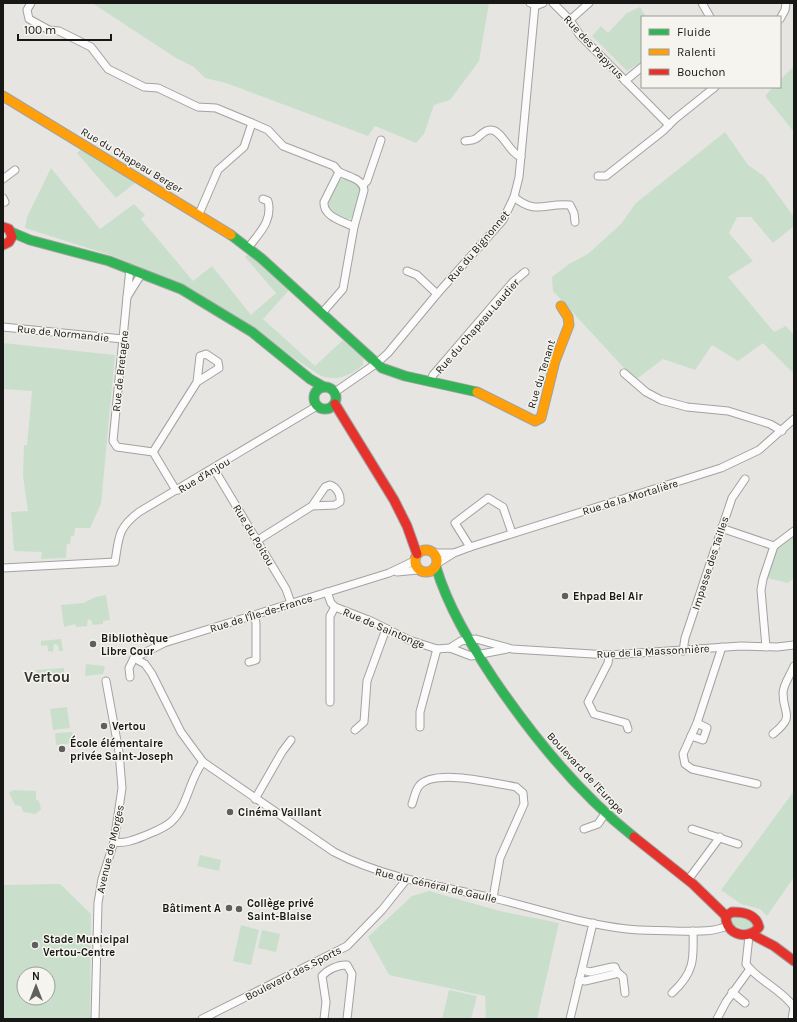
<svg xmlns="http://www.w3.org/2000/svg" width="797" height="1022" font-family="Karla,sans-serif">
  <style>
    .green { fill: #c9dfcb; fill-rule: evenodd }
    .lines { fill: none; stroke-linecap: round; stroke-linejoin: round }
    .street-casing { stroke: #a3a2a0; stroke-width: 9 }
    .fast-casing { stroke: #a3a2a0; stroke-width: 11 }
    .slow-casing { stroke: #a3a2a0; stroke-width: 11 }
    .jam-casing { stroke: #a3a2a0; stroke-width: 11 }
    .street { stroke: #fbfbfb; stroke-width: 7 }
    .fast { stroke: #30b455; stroke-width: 9 }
    .slow { stroke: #ff9f0a; stroke-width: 9 }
    .jam { stroke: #e5322d; stroke-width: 9 }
    .poi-dot { fill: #5f5f5d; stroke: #f5f4ee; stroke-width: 1.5 }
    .labels { text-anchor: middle; stroke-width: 3; stroke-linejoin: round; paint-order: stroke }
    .street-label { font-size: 11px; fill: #171715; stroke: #f5f4ee }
    .poi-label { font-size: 11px; font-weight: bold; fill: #171715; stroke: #f5f4ee; text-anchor: start }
    .district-label { font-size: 15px; font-weight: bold; fill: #35332f; stroke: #f5f4ee }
  </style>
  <rect width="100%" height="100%" fill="#e6e5e2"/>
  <g class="green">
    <polygon points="92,3 489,3 479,61 450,100 434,105 424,134 416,143 375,126 368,136 226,83 205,78 194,67 176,58"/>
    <polygon points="640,7 646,17 642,17 642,62 627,71 592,36 601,26 608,33 627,13"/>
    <polygon points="794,66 794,132 765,96 773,87 780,87 780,80"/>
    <polygon points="725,132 748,165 764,176 794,217 794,226 773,243 751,217 737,217 729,233 753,261 728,277 774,332 786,326 794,335 794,374 763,343 738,361 712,345 695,370 663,359 635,380 553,291 552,277 569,264 588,254 621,224 636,203"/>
    <polygon points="81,149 135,183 116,198 77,153"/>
    <path d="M51,168L100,229L134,204L145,215L141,219L193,281L212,266L251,315L276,293L245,257L249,254L290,289L263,319L315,366L343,340L363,357V365C350,376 338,381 321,376L182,284L116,257L25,228L27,217Z"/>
    <path d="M344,178L362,188L353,217C346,223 336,215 329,211C327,201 333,181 344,178Z"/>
    <polygon points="3,343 115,355 101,504 90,528 75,528 74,536 71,536 70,544 67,544 66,558 41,559 42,552 14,551 11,512 28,511 23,476 24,445 27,445 32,391 3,389"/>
    <polygon points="794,531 794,578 788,583 763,577 774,546"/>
    <polygon points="106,595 110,620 103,621 103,624 92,625 92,621 88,619 87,626 76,627 75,624 64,627 61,605 83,603 96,597"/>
    <polygon points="61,639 63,651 59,651 58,645 54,644 53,652 48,651 47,645 41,646 41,641"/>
    <polygon points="86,664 105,666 103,674 85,676"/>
    <polygon points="64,668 64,678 38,683 36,670"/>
    <polygon points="67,707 70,728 53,730 50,709"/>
    <polygon points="72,732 73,743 56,745 55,733"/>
    <polygon points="13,790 36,791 36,799 39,801 41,809 36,814 23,812 21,806 15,805 9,793"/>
    <polygon points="794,791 794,877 767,916 760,909 741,904 721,890"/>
    <polygon points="200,855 221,860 219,871 197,866"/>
    <path d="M60,884L91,914L90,1019H3V885ZM24,974H48V998H24Z"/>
    <polygon points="429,891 500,911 559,923 537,1019 486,1019 485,996 389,975 368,937 412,896"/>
    <polygon points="737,916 751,921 754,928 748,931 731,924 730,918"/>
    <polygon points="241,925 259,930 251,965 233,961"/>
    <polygon points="262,930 280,934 276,952 258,948"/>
    <polygon points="449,990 477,996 471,1019 442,1019"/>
  </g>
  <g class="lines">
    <defs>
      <g id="street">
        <polyline points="31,3 27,10 29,19 49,30 59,31 91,47 108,69 144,87 158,88 198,107 216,108 252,123"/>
        <polyline points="530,3 538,5 543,3"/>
        <polyline points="553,3 570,20 579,34 669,125"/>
        <polyline points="702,3 710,17"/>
        <polyline points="780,19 785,10 786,3"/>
        <polyline points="570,20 589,3"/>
        <polyline points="625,81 642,67"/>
        <path d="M465,141C468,140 472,141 475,139C480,137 484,129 491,130C502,130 509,153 521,157"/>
        <polyline points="598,176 606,176 663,131 675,119 715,87"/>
        <polyline points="3,179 15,170"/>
        <polyline points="363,185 367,181 381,140"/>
        <path d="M514,197C537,216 546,202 570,205L574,213L575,222"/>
        <polyline points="3,198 5,202"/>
        <polyline points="199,214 218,170 244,147 252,123 268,130 283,146 334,166 339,172"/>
        <path d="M248,248C259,233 273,221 268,201L263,199"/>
        <polyline points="130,268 127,297 142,273"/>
        <polyline points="407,271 417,275 437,294"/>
        <polyline points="127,297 113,441 117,447 153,452 174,487 178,490"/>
        <path d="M322,313L343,289L354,227L364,190C363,179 349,177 339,172L324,202C323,217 343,221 354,227"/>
        <polyline points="3,327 123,339"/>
        <polyline points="624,373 646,392 661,400 687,407 728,411 770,424 782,431"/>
        <polyline points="430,382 433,375 513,282 525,272"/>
        <polyline points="335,392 377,363 388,353 437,294 503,220 514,197 519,177 535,5"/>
        <polyline points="153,452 197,382 219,368 218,362 206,354 200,356 197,382"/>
        <polyline points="214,469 286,589 291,603"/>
        <polyline points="721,528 774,546"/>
        <path d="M258,540L312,506L325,487L330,485C337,487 341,495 340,502L335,505L312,506"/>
        <polyline points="470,547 455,523 488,498 503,507 512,533"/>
        <polyline points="434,553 453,553"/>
        <polyline points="438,563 454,553 470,547 721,468 759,450 794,419"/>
        <path d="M3,568L115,562C119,536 118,528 139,512L317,406"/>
        <polyline points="397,572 418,570"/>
        <polyline points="327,592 331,603 335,607 371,621 409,640 437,649 450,648 471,656 507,649"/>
        <polyline points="722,647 697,723 683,754 685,764 692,769 757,784"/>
        <polyline points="766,647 761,590 763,579 774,546 794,531"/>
        <polyline points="450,648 461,641 476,639 512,649 609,655 741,646 777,647 794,645"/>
        <polyline points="683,651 685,638 732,498 745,479"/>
        <polyline points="609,655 608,663 588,702 594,714 626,723 628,729"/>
        <path d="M134,658L145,664L152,674L181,732L203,762L334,852C384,878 440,886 494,898C538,909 582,924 627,929C643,931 660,930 676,931C693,931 711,933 727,926"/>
        <polyline points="134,658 164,643 389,573 414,561"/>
        <polyline points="249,662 256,660 256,623 254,615"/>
        <polyline points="130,677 129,668 134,658"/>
        <polyline points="330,702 330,616 335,607"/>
        <polyline points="420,727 420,712 437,649"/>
        <polyline points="355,730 364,722 367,681 386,629"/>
        <path d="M773,734C796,715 783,715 783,693C783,685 791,674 794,666"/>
        <polyline points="691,736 703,740 707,728 697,723"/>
        <polyline points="255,799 282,752 291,740"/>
        <path d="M412,804C414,799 415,791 419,786C434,768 494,783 516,787L523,793L524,804L500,858L493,898"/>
        <polyline points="584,829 598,824 606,812"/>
        <polyline points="692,829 738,844"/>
        <path d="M114,842C124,844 134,840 144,836C153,832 163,829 171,822C188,807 189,779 203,762"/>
        <polyline points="688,880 720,837"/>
        <path d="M749,936L746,964C757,980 780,988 794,1007L792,1019"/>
        <polyline points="617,972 623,977 625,993"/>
        <polyline points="579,980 585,981 615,974 617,972 615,967 612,967 590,972 582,970"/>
        <polyline points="732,992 745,1003"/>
        <path d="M672,993C694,973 694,960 693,931"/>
        <polyline points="95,1019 98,903 102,879 114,842 122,788 119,752 106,681"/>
        <polyline points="202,1019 347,946 382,910 406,880"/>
        <path d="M324,1019L326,1002L322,976C327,970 339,964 347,965L352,974L347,1019"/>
        <polyline points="570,1019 593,923"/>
        <polyline points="717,1019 726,1002 750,969"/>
      </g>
      <g id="fast">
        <polyline points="11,232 30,240 109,261 181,289 252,332 310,379 324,387"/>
        <polyline points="231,235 261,258 382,368 405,376 477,392"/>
        <circle cx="325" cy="398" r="11"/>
        <path d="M436,567C448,607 470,643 493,678C533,737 578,793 634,837"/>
      </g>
      <g id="slow">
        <polyline points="3,96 231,235"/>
        <polyline points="477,392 535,421 541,418 555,361 569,325 568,317 561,306"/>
        <circle cx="426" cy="561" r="11"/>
      </g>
      <g id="jam">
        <polyline points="3,227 9,229 12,237 9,242 3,245"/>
        <polyline points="335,404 394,500 407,526 417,554"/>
        <polyline points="634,837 693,884 726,916"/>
        <path d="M732,912C744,912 756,914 759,927C749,941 725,935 726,916Z"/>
        <polyline points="753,935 774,946 794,961"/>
      </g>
    </defs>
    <use href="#street" class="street-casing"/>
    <use href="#fast" class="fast-casing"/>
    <use href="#slow" class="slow-casing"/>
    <use href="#jam" class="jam-casing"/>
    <use href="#street" class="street"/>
    <use href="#fast" class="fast"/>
    <use href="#slow" class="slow"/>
    <use href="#jam" class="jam"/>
  </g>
  <g class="poi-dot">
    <circle cx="565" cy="596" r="4"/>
    <circle cx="93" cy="644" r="4"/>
    <circle cx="104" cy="726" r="4"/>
    <circle cx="62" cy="749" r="4"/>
    <circle cx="230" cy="812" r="4"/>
    <circle cx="229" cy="908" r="4"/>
    <circle cx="239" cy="909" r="4"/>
    <circle cx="35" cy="945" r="4"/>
  </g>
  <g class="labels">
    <g class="street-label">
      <text transform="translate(594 47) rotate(47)" y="4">Rue des Papyrus</text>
      <text transform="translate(132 160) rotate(31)" y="4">Rue du Chapeau Berger</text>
      <text transform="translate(478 246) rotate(-50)" y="4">Rue du Bignonnet</text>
      <text transform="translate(477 326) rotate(-49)" y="4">Rue du Chapeau Laudier</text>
      <text transform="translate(63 333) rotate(6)" y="4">Rue de Normandie</text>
      <text transform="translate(120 371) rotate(-84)" y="4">Rue de Bretagne</text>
      <text transform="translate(541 374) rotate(-73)" y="4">Rue du Tenant</text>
      <text transform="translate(204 475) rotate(-31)" y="4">Rue d'Anjou</text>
      <text transform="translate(630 497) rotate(-17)" y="4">Rue de la Mortalière</text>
      <text transform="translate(254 535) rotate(59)" y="4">Rue du Poitou</text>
      <text transform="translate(710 563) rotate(-72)" y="4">Impasse des Tailles</text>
      <text transform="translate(261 613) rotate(-17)" y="4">Rue de l'Île-de-France</text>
      <text transform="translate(384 628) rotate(23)" y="4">Rue de Saintonge</text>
      <text transform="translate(653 651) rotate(-3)" y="4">Rue de la Massonnière</text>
      <text transform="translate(586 773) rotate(47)" y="4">Boulevard de l'Europe</text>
      <text transform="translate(110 849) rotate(-77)" y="4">Avenue de Morges</text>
      <text transform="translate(436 885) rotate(13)" y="4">Rue du Général de Gaulle</text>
      <text transform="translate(293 973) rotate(-27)" y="4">Boulevard des Sports</text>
    </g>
    <g class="poi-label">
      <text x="573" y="600">Ehpad Bel Air</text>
      <text x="101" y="642">Bibliothèque<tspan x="101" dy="13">Libre Cour</tspan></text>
      <text x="112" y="730">Vertou</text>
      <text x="70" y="747">École élémentaire<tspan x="70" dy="13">privée Saint-Joseph</tspan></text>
      <text x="238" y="816">Cinéma Vaillant</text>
      <text x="247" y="907">Collège privé<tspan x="247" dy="13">Saint-Blaise</tspan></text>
      <text x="221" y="912" text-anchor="end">Bâtiment A</text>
      <text x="43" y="943">Stade Municipal<tspan x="43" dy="13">Vertou-Centre</tspan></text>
    </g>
    <g class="district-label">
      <text x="47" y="682">Vertou</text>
    </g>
  </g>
  <rect width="797" height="1022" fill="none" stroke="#171715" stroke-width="8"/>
  <rect x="641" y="16" width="140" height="72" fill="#f5f4ee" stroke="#9c9c97"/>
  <rect x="649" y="29" width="20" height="6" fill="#30b455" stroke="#9c9c97"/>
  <text x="677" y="36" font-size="12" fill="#171715">Fluide</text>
  <rect x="649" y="49" width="20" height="6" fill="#ff9f0a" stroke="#9c9c97"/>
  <text x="677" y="56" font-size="12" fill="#171715">Ralenti</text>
  <rect x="649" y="69" width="20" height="6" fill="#e5322d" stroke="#9c9c97"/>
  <text x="677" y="76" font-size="12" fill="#171715">Bouchon</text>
  <g transform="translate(36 986)"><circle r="19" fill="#f5f4ee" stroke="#9c9c97"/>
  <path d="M0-3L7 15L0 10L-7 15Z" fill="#5f5f5d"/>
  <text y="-6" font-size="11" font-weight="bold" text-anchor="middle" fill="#171715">N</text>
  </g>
  <path d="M18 34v6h93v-6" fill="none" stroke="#171715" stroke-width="2"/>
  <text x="24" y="34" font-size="12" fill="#171715" stroke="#f5f4ee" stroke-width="3" paint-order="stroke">100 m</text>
</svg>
